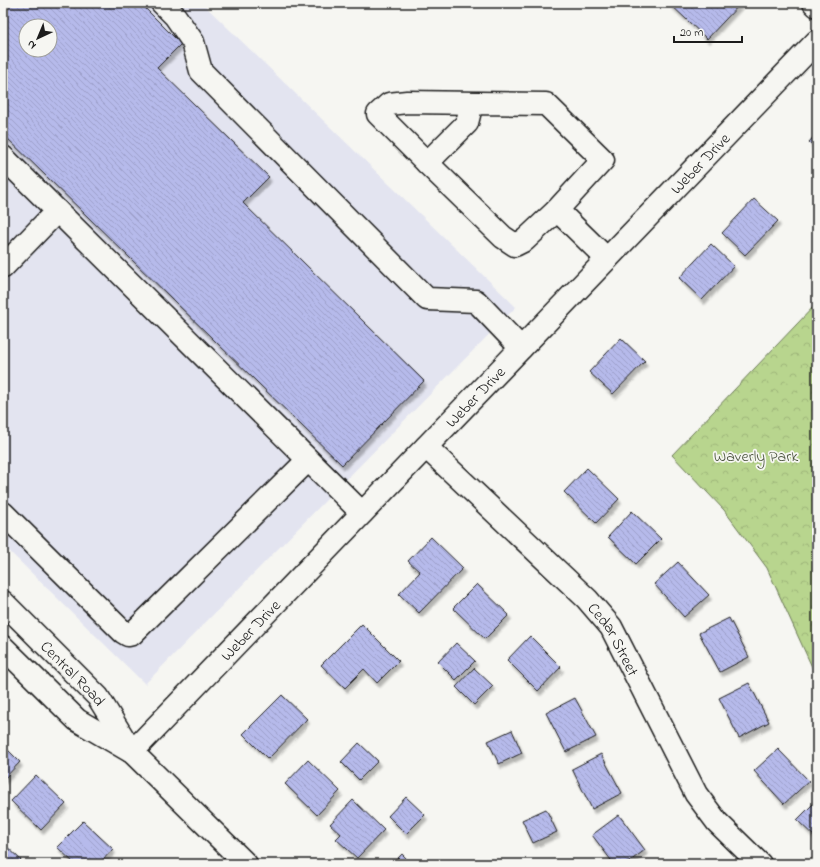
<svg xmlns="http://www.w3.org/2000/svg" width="820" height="867" font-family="'Indie Flower',sans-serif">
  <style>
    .built { fill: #e3e4f0; fill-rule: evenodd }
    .park { fill: url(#park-crowns); stroke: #6a7855 }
    .building { fill: url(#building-back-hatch); stroke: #1c1c1c; fill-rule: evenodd; filter: url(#shadow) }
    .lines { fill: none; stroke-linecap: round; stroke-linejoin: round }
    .minor-casing { stroke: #1c1c1c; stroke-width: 25 }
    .minor { stroke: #f6f6f2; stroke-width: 22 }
    .labels { text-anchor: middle; stroke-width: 3.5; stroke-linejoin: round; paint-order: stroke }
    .street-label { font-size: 16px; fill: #1c1c1c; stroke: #f6f6f2 }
    .park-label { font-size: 16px; fill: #4b543e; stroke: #f6f6f2 }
  </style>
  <defs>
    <pattern id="park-crowns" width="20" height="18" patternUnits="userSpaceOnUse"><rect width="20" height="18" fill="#b8d58e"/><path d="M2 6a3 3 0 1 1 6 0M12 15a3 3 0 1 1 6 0" fill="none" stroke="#9eb67a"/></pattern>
    <pattern id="building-back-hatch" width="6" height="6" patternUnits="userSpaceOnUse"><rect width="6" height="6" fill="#b6baeb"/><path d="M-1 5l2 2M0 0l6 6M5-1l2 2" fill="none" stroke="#9c9fc9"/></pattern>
    <filter id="shadow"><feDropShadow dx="2.5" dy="4.5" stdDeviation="1" flood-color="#0004"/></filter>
  </defs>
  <rect width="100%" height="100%" fill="#f6f6f2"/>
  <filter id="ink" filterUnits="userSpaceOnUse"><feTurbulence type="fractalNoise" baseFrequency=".025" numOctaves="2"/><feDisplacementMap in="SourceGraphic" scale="8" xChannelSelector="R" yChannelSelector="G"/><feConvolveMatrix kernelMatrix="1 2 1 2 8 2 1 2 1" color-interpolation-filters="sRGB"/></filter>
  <g filter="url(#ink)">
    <path class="built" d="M3,3H202L516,307L145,684L3,545ZM26,26H50V50H26Z"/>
    <polygon class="park" points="817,303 817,678 767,568 724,510 672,455"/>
    <g class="building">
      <path d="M3,3H140L181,44L157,68L269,177L243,203L424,381L342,465L3,134ZM26,26H50V50H26Z"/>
      <polygon points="669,3 741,3 707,39"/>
      <polygon points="817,133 817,150 809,142"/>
      <polygon points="754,199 778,221 745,255 722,233"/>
      <polygon points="711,244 734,266 702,300 679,278"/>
      <polygon points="621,338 645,361 613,394 589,372"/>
      <polygon points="587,468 619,499 596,523 564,492"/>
      <polygon points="632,511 661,539 636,564 608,537"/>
      <polygon points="431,537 463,568 419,613 399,594 420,572 408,561"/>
      <polygon points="678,562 709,595 684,617 654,584"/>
      <polygon points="477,584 509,615 485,639 453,608"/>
      <polygon points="729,618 749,657 720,672 699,633"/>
      <polygon points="362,624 399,661 377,683 364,669 345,688 321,665"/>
      <polygon points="530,636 561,667 538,691 507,660"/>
      <polygon points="456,643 475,661 456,680 438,662"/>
      <polygon points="474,668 493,686 474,705 456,687"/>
      <polygon points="749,683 769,722 739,738 719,698"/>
      <polygon points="282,695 307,719 268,759 243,734"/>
      <polygon points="575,698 596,737 566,752 546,713"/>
      <polygon points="512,730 522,753 499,764 488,741"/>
      <polygon points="359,743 378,761 359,780 341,762"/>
      <polygon points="3,745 20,762 3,780"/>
      <polygon points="778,749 809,781 784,804 754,771"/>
      <polygon points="601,754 622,793 592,809 572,769"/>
      <polygon points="308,760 340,791 317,815 285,784"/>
      <polygon points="36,775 66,804 41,830 11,801"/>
      <polygon points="406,797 425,815 406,834 388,816"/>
      <polygon points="353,800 384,830 357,858 336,839 341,834 330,824"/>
      <polygon points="817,800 817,839 797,820"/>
      <polygon points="546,809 557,832 533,843 522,820"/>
      <polygon points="619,815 645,850 626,864 614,864 592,835"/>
      <polygon points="83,821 113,849 99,864 75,864 57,847"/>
      <polygon points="3,843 21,860 17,864 3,864"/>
      <polygon points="402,854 412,864 392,864"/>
    </g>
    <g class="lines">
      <defs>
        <g id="minor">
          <polyline points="162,3 175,16 193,42 201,71 427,299 476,301 521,348"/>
          <polyline points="814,3 817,6"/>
          <polyline points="472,103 467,123 427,163 378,114 389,104 407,102 546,104 603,160 557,210 607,259"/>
          <polyline points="3,157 362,513"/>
          <polyline points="427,163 503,237 515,245 525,240 557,210"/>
          <polyline points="3,267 57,211"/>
          <path id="s1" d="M426,447L587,599L611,627L696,794L717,822L760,864"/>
          <polyline points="3,513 123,632 128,635 132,634 308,460"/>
          <path id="s2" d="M3,602L98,697L132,752L246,864"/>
          <polyline points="3,647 77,720 130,751"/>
          <path id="s3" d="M132,752L817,41"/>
        </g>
      </defs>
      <use href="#minor" class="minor-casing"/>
      <use href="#minor" class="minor"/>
    </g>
  </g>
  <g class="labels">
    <g class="street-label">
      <text dy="6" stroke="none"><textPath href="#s3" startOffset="818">Weber Drive</textPath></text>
      <text dy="6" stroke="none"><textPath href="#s3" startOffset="494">Weber Drive</textPath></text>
      <text dy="6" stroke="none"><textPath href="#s3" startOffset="170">Weber Drive</textPath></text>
      <text dy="6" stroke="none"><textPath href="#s1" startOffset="270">Cedar Street</textPath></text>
      <text dy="6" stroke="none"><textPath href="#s2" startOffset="100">Central Road</textPath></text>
    </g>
    <g class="park-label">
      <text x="756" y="461">Waverly Park</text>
    </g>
  </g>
  <rect width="820" height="867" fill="none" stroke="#f6f6f2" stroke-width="16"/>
  <rect x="8" y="8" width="804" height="851" fill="none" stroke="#1c1c1c" stroke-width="1.5" filter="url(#ink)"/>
  <g transform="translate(38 38) rotate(224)"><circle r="19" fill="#f6f6f2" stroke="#9f9f9c"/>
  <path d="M0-3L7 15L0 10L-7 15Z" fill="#1c1c1c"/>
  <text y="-6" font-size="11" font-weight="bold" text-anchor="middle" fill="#1c1c1c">N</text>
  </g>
  <path d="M674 36v6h68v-6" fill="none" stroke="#1c1c1c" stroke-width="2"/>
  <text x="680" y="36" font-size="12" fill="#1c1c1c" stroke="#f6f6f2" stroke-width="3" paint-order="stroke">20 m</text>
</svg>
